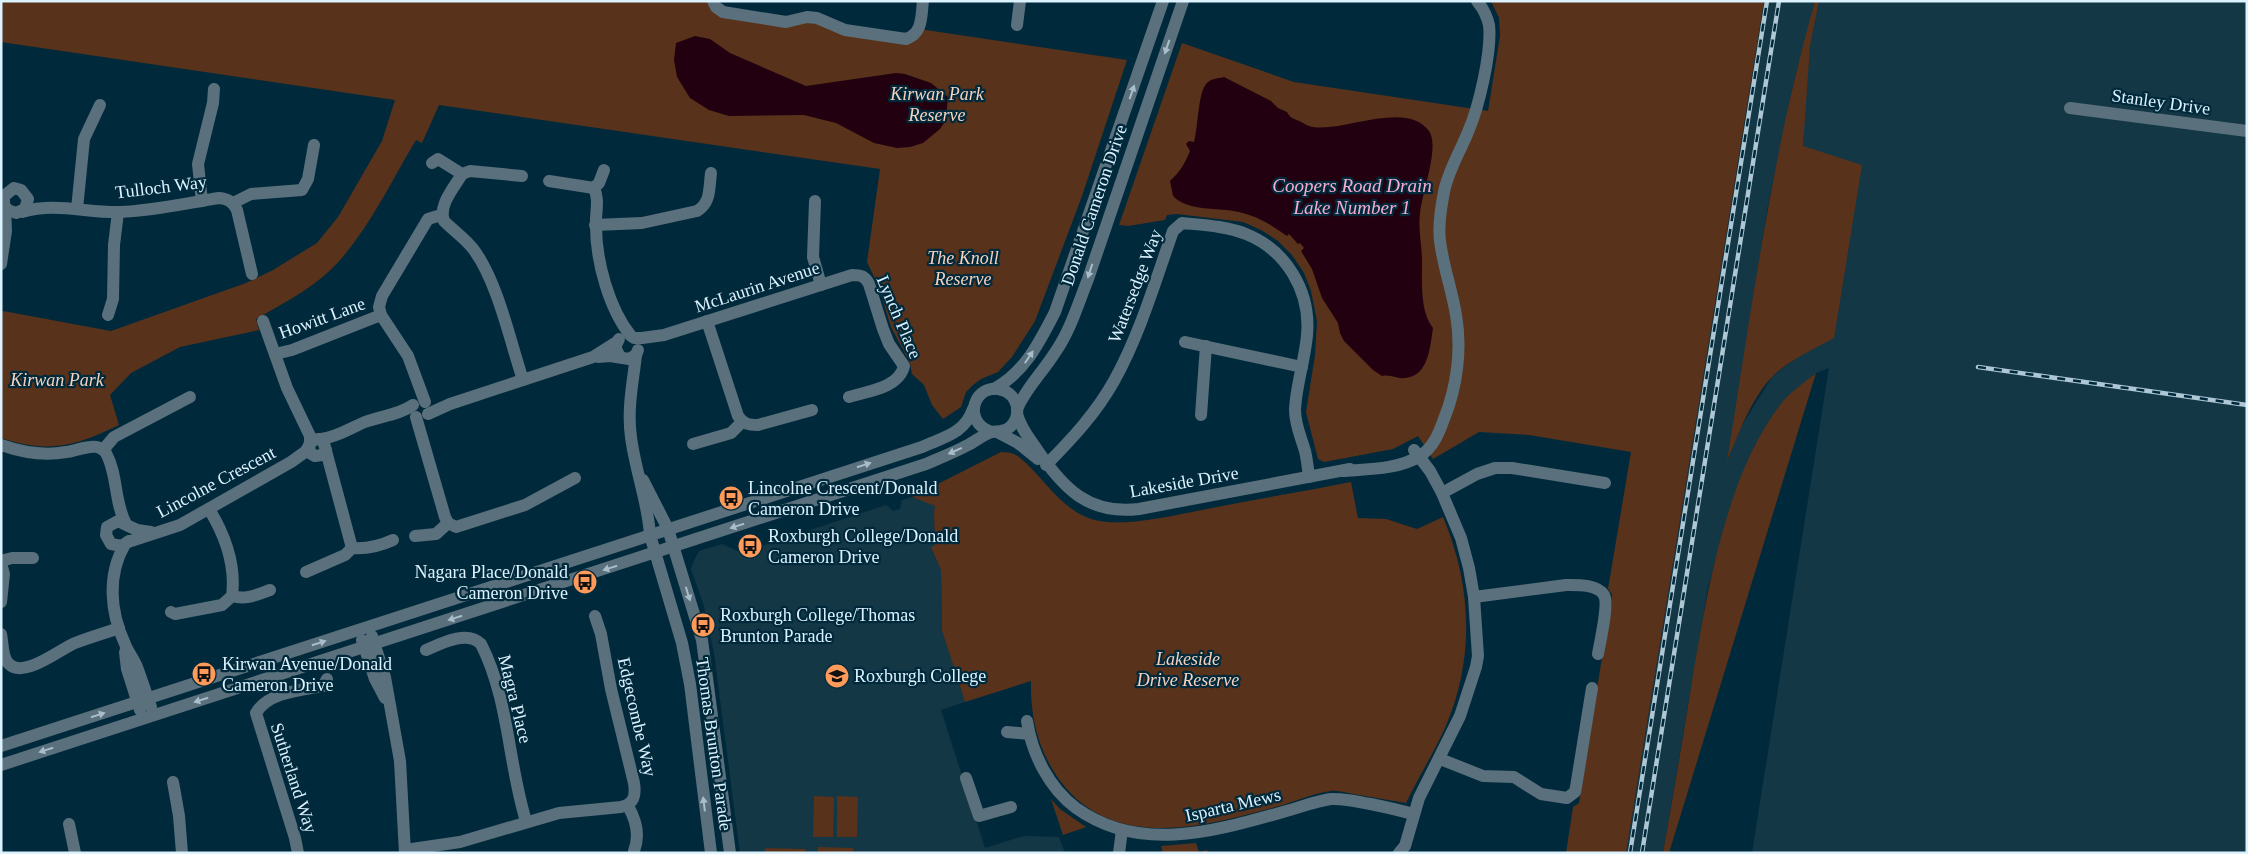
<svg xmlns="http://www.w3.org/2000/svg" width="2248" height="854" font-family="'Times New Roman',serif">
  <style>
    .built { fill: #143746 }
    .green { fill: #58321a }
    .water { fill: #220010 }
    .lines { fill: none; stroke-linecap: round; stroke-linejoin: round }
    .minor { stroke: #5a707c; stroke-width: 12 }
    .rail-casing { stroke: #adc7d4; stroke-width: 4.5 }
    .rail { stroke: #002a3c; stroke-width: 2.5; stroke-dasharray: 8; stroke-linecap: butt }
    .oneway { fill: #a8beca }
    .labels { text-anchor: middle; stroke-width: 4.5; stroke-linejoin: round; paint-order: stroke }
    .park-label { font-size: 18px; font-style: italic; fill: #f7d2bd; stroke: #002a3c }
    .street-label { font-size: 18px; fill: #dcf2fe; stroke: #002a3c }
    .poi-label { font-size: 18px; fill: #dcf2fe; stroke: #002a3c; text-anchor: start }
    .water-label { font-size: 19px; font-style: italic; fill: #f9abcd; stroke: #002a3c }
  </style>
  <rect width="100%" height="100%" fill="#002a3c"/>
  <g class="built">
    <polygon points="1764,1 1815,1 1795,76 1767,210 1728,458 1740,429 1772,377 1795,359 1805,94 1810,46 1819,1 2247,1 2247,853 1752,853 1829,368 1816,373 1785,399 1767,425 1750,458 1730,507 1708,587 1663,853 1626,853"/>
    <polygon points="912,497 936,506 934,514 935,544 931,549 941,570 942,631 965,702 941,710 985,848 1024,836 1059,837 1065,853 740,853 714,653 704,606 691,569 694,561 699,551 722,544 737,551 744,552 886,505 893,511 900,509 902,500"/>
  </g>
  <g class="green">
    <path d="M1,1H713L716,7L906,39L919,29L1127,60L1082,196L1035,321L1012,357L998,372L981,379L973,385L966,392L961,407L943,419L932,405L924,385L912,374L910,363L891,327L878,285L867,262L880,169L439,105L422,143L416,140C392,180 371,225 340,260C319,285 284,303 256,319L259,330L180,347L131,373L110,395L119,425C75,446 50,454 1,438V315L3,311L111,331L246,283L273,270L317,243L338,217L382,141L395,100L1,42Z"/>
    <polygon points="1491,1 1764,1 1626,853 1566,853 1573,807 1579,803 1612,594 1608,589 1631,452 1529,435 1479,432 1433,459 1418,436 1393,449 1324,462 1318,459 1306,412 1315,355 1317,321 1311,291 1304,273 1292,255 1278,241 1261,230 1243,222 1177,214 1167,215 1165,220 1128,226 1119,225 1182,43 1294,82 1488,111 1500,36 1499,18"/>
    <path d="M1815,1H1819L1810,46L1803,146L1862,165L1834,338C1814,349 1789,360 1772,377C1751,399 1739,433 1727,461C1752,307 1772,151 1815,1Z"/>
    <path d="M1816,373L1669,853H1663C1673,796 1683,738 1692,681C1707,593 1726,471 1784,400C1793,390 1805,382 1816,373Z"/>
    <path d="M1001,452C1008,452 1014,453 1019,457C1044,477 1059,508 1091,519C1122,529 1179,514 1212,508C1258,499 1305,491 1351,482L1358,518L1386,519L1417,529L1443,517C1472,586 1475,659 1445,728C1433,754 1418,778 1406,803C1388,800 1371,797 1353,794C1346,793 1338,790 1331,791C1315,793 1298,800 1283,805C1213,824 1121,853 1065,787C1040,756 1030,721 1031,681L965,702L942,631L941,570L931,548L935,544L934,513L935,506L912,497Z"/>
    <polygon points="814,796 834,797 833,837 813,837"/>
    <polygon points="837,796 858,797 857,837 837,837"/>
    <polygon points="1051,799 1060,809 1086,827 1063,835"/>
    <polygon points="1196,843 1199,852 1207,850 1208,853 1163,853 1161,846"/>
    <polygon points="818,847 853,848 853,853 818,853"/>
    <polygon points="765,848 805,849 805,853 765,853"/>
  </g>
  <g class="water">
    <polygon points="695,36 710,39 730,53 806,86 896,73 905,74 931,83 948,97 946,120 940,129 923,143 910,147 897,148 874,143 836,123 804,115 729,116 709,110 690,98 677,77 674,60 676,43"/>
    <path d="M1224,77L1271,101L1278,108L1287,112C1290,118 1294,119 1299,121C1304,123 1307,126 1313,127C1345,132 1406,100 1429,131C1440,146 1422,193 1420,213C1418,230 1422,245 1422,262C1422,282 1420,312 1433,328C1430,346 1429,376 1405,378C1396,379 1391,374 1382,376L1373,370L1344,341L1340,333L1338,323L1322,298L1312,269L1301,251L1304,248L1300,243L1298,244L1289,234L1287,236C1272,225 1257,216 1239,212C1218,207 1188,212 1173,196L1170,181C1180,172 1185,163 1190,151L1186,144L1189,141L1194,142C1198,128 1198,94 1206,84C1211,78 1217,79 1224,77Z"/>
  </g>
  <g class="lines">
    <g class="minor">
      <path d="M713,1L716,7L723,12L786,22L807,17L817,18L845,30L906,39C923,33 921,17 923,1"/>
      <polyline points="1017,25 1020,1"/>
      <polyline points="2070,108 2247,131"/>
      <polyline points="432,163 438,159 462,174 470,171 522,176"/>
      <path d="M462,174C454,188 438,205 444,221C454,231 466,239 474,250C498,283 510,341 523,380"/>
      <polyline points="549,181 594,188 599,183 604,170"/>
      <path d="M594,188C600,201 595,213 596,226C596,261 609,309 631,336"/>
      <polyline points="202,201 198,164 213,103 214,89"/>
      <polyline points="815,201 813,257 821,285"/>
      <polyline points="1,202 8,210 16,213 25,209 28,199 21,190 14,188 4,196 4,204"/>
      <polyline points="233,203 251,194 302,190 308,179 314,145"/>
      <polyline points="77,209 84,139 100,105"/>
      <path d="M22,212C55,202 87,213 120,212C153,211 187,203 219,198C228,199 232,201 237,210L252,274"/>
      <path d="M595,225L642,223L697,211C711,203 709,188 711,173"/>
      <polyline points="1,264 6,231 5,207"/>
      <polyline points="108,315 113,299 114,245 118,212"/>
      <polyline points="263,321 287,388 310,436 310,442"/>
      <path d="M707,321L738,416C744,424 748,425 758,425L812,410"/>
      <path d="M634,338H642L664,335L852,275C861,275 865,276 869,284L883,329L889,344L904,366C899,388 868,391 849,397"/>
      <polyline points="619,339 615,347 620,357"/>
      <polyline points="1185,342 1302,367"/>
      <polyline points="275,354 292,350 381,315"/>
      <path d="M636,355C633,382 627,409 631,437C635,470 648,502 650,535L682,643L690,684L711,853"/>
      <polyline points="598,357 610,356 629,359 636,355 638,350"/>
      <path d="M994,389C1025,372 1039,343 1055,312L1163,1"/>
      <polyline points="425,402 408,356 381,315 379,307 382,296 428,219 441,215"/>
      <path d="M1017,409C1026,388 1042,373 1054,354C1070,332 1078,304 1088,279L1183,1"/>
      <polyline points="428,414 450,404 593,357 615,343"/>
      <path d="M1017,414C1021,429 1030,439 1038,451C1064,489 1089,515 1139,509L1350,469"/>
      <polyline points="1201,415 1206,346"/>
      <polyline points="416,417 445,517 448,523 456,527 525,505 575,478"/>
      <polyline points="997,432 1018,443 1038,459"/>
      <path d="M321,439C338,437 350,428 365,422C381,416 399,415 413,405"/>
      <polyline points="693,444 731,433 742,422"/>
      <path d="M1,445C21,452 45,456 66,452C76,451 88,445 97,447C101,448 104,450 106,453C118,475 114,502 126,524"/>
      <polyline points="103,450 114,437 190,397"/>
      <polyline points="326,451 352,548"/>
      <path d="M1046,465C1072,439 1096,413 1114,381C1140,334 1155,282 1173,231L1182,223C1202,225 1226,226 1246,234C1286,250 1311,291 1307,335C1305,360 1296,385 1295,410C1295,425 1301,437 1305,451C1307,459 1308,469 1309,477"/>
      <path d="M1342,471C1368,469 1397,470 1420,456C1433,448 1439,433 1444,419C1457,387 1462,349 1456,315C1452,290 1443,266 1440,241C1438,225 1441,207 1444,192C1448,171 1460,152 1468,132C1479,107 1492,51 1489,25C1487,16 1483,8 1477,1"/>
      <polyline points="643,480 668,529 702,640 730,853"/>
      <polyline points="1442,493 1477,474 1495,468 1512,468 1605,483"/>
      <polyline points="415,536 436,534 448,523"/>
      <polyline points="129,541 122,546 111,544 106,535 107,527 118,521 137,530 151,532"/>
      <polyline points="128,542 180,525 291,462 305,452 313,440 319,439 323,441 326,450 322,455 315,456 310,453 309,445"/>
      <path d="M125,544C107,575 110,612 125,644C128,652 134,659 137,667C142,680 146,694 151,707"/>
      <polyline points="1,561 12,558 33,558"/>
      <polyline points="1,563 4,574 1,602"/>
      <path d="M306,572L345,555L352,548C366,549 380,546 393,540"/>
      <path d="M232,596C246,600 256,595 270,590"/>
      <path d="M1474,597L1566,585C1577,585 1597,584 1604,595C1609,604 1600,642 1598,654"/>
      <path d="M171,612L175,614L222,605L232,596C236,565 225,535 209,509"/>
      <path d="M1,634C3,643 2,658 9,664C24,679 60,649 75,643C90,637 105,633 119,628"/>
      <polyline points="372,636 385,677 400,761 405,853"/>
      <polyline points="362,640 375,679 385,698"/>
      <path d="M426,650C442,643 467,630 481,644C509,699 508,763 526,821"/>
      <polyline points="125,652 127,669 140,710"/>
      <path d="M1027,721C1032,754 1049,788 1076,808C1140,854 1215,831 1283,812C1299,808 1315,801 1331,799C1348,798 1395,809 1413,814"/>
      <polyline points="1007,732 1029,734"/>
      <path d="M1,746L922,447C944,437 964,434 973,409"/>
      <polyline points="1440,759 1483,776 1514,777 1541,794 1567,798 1575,792 1576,787 1592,688"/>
      <path d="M1,765L926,464C940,458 955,452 968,445C976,441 984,434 992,432C999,431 1004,432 1010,427C1016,422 1018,414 1017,406C1015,399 1010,392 1002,390C975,381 960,422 992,432"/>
      <polyline points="966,778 979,816 1011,807"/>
      <polyline points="173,782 179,816 182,853"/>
      <path d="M628,806C636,820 640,836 634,851"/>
      <polyline points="69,824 75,853"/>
      <path d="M405,850L460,842L559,813L621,807C634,804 636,796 634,783L611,689L601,634L595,616"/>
      <path d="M298,853L295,838L256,713C268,692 302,690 323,686L327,679"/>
      <polyline points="1119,853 1122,830"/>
      <polyline points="1399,853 1405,846 1419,798 1460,716 1476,667 1478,656 1474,597 1469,568 1461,538 1442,493 1430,471 1414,450"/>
    </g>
    <defs>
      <g id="rail">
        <polyline points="1978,367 2247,405"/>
        <polyline points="1630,853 1767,1"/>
        <polyline points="1642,853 1779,1"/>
      </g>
    </defs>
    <use href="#rail" class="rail-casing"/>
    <use href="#rail" class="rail"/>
  </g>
  <defs><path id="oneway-solid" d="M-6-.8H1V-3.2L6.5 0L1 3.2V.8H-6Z" transform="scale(1.25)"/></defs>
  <g class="oneway">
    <use href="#oneway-solid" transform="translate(1167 47) rotate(109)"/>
    <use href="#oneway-solid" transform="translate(1132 92) rotate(-71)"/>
    <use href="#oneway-solid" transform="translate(1090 271) rotate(108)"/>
    <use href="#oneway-solid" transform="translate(1029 357) rotate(-56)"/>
    <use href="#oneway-solid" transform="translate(955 451) rotate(156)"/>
    <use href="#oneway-solid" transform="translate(864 465) rotate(-18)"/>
    <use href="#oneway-solid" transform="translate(737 526) rotate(162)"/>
    <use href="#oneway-solid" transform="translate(610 568) rotate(162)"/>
    <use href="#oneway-solid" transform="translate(688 594) rotate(73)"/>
    <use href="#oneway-solid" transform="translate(455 618) rotate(162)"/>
    <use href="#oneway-solid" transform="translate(319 643) rotate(-18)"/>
    <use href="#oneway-solid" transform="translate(201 700) rotate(162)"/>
    <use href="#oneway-solid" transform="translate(98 715) rotate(-18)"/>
    <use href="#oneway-solid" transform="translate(46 750) rotate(162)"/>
    <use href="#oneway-solid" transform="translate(704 804) rotate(-97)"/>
  </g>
  <defs>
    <symbol id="bus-disc" viewBox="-11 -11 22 22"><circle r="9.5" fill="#ff9b5a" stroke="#002a3c"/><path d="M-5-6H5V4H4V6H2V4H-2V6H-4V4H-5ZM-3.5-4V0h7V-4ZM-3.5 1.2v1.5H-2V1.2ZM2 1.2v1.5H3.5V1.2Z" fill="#111"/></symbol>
    <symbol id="school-disc" viewBox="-11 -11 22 22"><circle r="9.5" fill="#ff9b5a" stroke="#002a3c"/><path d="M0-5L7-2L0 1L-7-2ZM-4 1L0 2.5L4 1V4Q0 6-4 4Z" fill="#111"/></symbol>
  </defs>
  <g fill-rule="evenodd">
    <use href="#bus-disc" x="717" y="484" width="28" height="28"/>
    <use href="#bus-disc" x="736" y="532" width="28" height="28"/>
    <use href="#bus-disc" x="571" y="568" width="28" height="28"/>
    <use href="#bus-disc" x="689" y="611" width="28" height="28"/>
    <use href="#bus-disc" x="190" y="660" width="28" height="28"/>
    <use href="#school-disc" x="823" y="662" width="28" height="28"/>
  </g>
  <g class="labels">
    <g class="park-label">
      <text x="937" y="100">Kirwan Park<tspan x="937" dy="21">Reserve</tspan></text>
      <text x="963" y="264">The Knoll<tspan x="963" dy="21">Reserve</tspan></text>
      <text x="57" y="386">Kirwan Park</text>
      <text x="1188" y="665">Lakeside<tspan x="1188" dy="21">Drive Reserve</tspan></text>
    </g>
    <g class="street-label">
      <text transform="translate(2161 102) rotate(8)" y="6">Stanley Drive</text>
      <text transform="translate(161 187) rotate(-7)" y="6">Tulloch Way</text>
      <text transform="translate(1094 205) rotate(-71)" y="6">Donald Cameron Drive</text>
      <text transform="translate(1135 286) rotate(-69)" y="6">Watersedge Way</text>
      <text transform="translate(757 287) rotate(-18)" y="6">McLaurin Avenue</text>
      <text transform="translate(899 317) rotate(67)" y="6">Lynch Place</text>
      <text transform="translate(322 318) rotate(-20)" y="6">Howitt Lane</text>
      <text transform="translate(216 482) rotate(-28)" y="6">Lincolne Crescent</text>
      <text transform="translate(1184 482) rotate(-10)" y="6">Lakeside Drive</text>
      <text transform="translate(515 699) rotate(76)" y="6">Magra Place</text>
      <text transform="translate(637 717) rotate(77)" y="6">Edgecombe Way</text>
      <text transform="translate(714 744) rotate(82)" y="6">Thomas Brunton Parade</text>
      <text transform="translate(294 778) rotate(72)" y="6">Sutherland Way</text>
      <text transform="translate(1233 805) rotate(-13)" y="6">Isparta Mews</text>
    </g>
    <g class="poi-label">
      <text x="748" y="494">Lincolne Crescent/Donald<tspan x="748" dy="21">Cameron Drive</tspan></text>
      <text x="768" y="542">Roxburgh College/Donald<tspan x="768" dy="21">Cameron Drive</tspan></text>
      <text x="568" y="578" text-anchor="end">Nagara Place/Donald<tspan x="568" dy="21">Cameron Drive</tspan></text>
      <text x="720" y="621">Roxburgh College/Thomas<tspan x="720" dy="21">Brunton Parade</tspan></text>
      <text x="222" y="670">Kirwan Avenue/Donald<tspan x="222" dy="21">Cameron Drive</tspan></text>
      <text x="854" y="682">Roxburgh College</text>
    </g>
    <g class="water-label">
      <text x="1352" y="192">Coopers Road Drain<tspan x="1352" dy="22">Lake Number 1</tspan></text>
    </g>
  </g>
  <rect width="2248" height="854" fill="none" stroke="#dcf2fe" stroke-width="5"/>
</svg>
